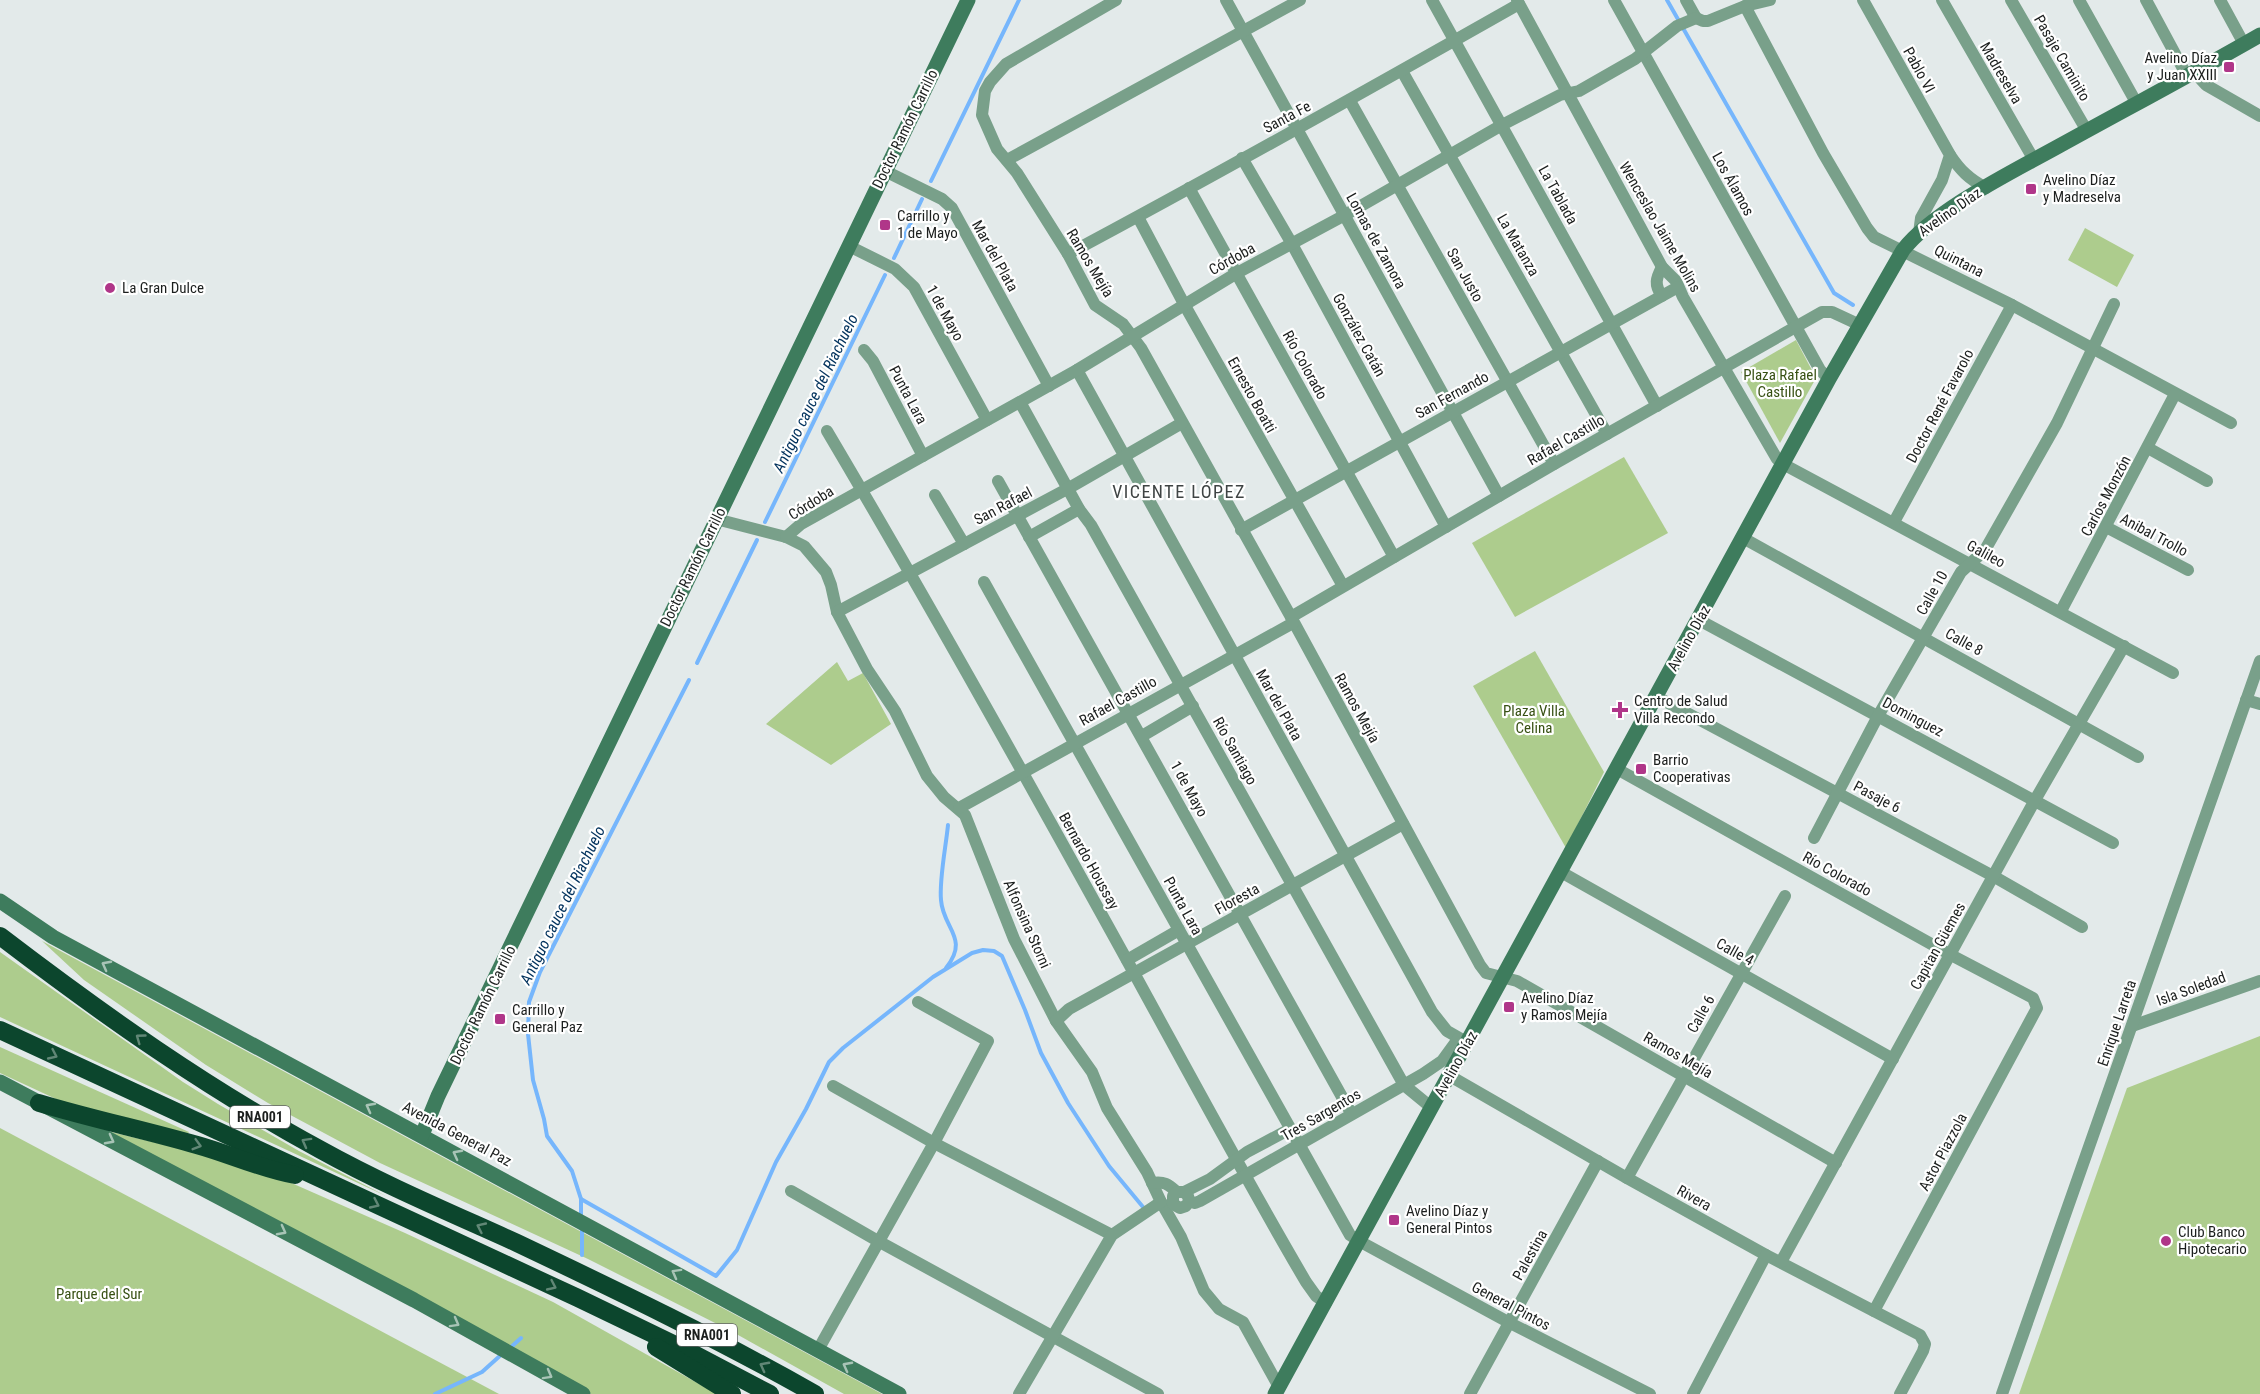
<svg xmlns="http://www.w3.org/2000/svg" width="2260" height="1394" font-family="'Roboto Condensed',sans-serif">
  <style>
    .green { fill: #adcc8d }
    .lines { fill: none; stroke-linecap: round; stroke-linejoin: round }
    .stream { stroke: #76b6fc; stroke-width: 4 }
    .street { stroke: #79a08a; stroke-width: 12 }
    .secondary { stroke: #3e7c5d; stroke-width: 15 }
    .highway { stroke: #0c462d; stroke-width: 18 }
    .oneway { stroke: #a8c4b6 }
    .oneway2 { stroke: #618776 }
    .poi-dot { fill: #b03689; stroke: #fff; stroke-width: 2 }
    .labels { text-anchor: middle; stroke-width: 4.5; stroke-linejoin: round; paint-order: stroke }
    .shield { fill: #fff; stroke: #606262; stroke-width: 1.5 }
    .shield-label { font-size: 14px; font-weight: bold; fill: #1c1f1e }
    .street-label { font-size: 15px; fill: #1c1f1e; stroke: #fff }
    .poi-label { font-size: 15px; fill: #1c1f1e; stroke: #fff; text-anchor: start }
    .park-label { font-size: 15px; fill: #375013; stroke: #fff }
    .water-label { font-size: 16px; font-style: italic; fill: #01315c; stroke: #fff }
    .quarter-label { font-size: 18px; letter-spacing: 1.5px; fill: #3f4444; stroke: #fff }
  </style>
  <rect width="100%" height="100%" fill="#e3eaea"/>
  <g class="green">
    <polygon points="2085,228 2134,255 2117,287 2068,260"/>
    <polygon points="1796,340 1816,378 1780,443 1741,372"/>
    <polygon points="1624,457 1668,533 1515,617 1472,543"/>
    <polygon points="1535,651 1604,772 1566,848 1473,686"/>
    <polygon points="837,662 848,681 863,673 891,724 831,765 766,724"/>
    <polygon points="42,941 882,1394 844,1394 731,1331 588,1259 380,1163 268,1103 206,1065 84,980"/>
    <polygon points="0,952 183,1082 218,1104 299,1151 386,1196 0,1017"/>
    <polygon points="2260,1036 2260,1394 2019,1394 2127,1088"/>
    <polygon points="0,1047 189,1132 187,1135 71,1106 0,1073"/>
    <polygon points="0,1128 499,1394 0,1394"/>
    <polygon points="107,1131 253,1166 405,1233 553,1302 717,1394 591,1394"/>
  </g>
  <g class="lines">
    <g class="stream">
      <polyline points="1667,0 1834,293 1853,305"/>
      <polyline points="931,181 1019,0"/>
      <polyline points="894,258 922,199"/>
      <polyline points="765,522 885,275"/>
      <polyline points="697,663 757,540"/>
      <path d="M946,968C970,938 943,929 941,900C939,880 946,846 948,825"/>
      <polyline points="581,1199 716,1276 737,1250 776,1162 806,1109 829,1062 843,1048 933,977 972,953 983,950 994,951 1002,956 1025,1010 1041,1053 1068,1103 1109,1166 1143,1207"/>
      <polyline points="581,1218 581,1199 572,1171 547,1136 544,1119 533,1080 528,1034 529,1002 540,972 689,680"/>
      <polyline points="582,1229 582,1255"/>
      <polyline points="510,1348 521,1338"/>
      <polyline points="435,1394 482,1372 502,1354"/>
    </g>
    <g class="street">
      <polyline points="1116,0 1006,64 990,82 985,91 982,115 997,149 1017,173 1068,254 1095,305 1123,324 1141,348 1291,617 1480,965 1486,973 1517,981 1836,1163"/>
      <polyline points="1226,0 1499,496"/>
      <polyline points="1432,0 1657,406"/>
      <polyline points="1517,0 1662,267 1676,281 1683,297 1777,459 1783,464 2173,673"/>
      <polyline points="1614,0 1820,370 1829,379"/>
      <polyline points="1686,0 1696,18"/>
      <polyline points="1863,0 1950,155 1942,180 1921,218 1919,233"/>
      <polyline points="1942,0 2034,160"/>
      <polyline points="2011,0 2087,131"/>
      <polyline points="2079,0 2137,104"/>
      <polyline points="2146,0 2187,76"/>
      <polyline points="2220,0 2244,44"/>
      <polyline points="1745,6 1823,153 1867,228 1874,237 2012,305 2231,423"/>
      <polyline points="1696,18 1703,21 1708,21 1745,6 1770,0"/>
      <polyline points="1402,71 1607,434"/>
      <polyline points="2194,72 2206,85 2260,116"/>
      <polyline points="1350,101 1554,464"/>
      <path d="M1950,155C1960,170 1969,179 1986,188"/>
      <polyline points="1242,158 1292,244 1446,527"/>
      <polyline points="1007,160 1300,0"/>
      <polyline points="885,171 942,199 952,208 1049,386"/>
      <polyline points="1189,188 1394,557"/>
      <polyline points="1138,217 1184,304 1343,586"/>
      <polyline points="849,246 895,269 914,287 987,420"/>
      <path d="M1068,254C1220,173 1369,89 1519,4"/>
      <path d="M1662,296C1654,285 1656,278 1662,267"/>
      <polyline points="864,350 873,361 923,456"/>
      <polyline points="1077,370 1432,1012 1447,1031 1468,1043"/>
      <polyline points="1020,402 1079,509 1091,525 1404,1085 1432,1108"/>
      <path d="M827,431C933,610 1034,792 1134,973C1191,1077 1246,1180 1306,1282L1316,1296L1326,1303"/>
      <polyline points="2148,448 2207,481"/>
      <polyline points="998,481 1351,1113"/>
      <polyline points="935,495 964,544"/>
      <polyline points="716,519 786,537 804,546 826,572 831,585 837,612 867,669 895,711 927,776 944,797 965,815 1014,939 1056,1021 1092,1072 1107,1108 1147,1172 1161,1202 1181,1237 1204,1291 1219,1309 1243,1322 1279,1387"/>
      <polyline points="1894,522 2012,305"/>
      <polyline points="2106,527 2188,570"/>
      <polyline points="1241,530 1678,287"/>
      <polyline points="786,537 801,524 1077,370 1237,273 1345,215 1502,125 1560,95 1579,91 1635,59 1677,26 1696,18"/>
      <polyline points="1029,537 1079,509"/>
      <polyline points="1743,538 2138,757"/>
      <polyline points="984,582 1350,1235 1359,1241 1510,1323 1650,1394"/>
      <polyline points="2061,611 2175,394"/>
      <polyline points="837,612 1069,488 1182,423"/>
      <polyline points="1291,617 1554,464 1822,312 1832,312 1860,325"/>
      <polyline points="1699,620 2113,843"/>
      <polyline points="1657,697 1993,876 2082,927"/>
      <polyline points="2246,700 2260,704"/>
      <polyline points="1142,736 1193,706"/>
      <polyline points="1617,769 1951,955 2033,998 2037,1008 1874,1311"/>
      <polyline points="959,808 1293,623"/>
      <polyline points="1814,838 1878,716 1961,572 1985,550 2057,423 2114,304"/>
      <polyline points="1561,872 1893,1059"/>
      <polyline points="1127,960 1179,930"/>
      <polyline points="1056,1021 1069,1009 1403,824"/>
      <polyline points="2132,1026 2260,981"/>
      <polyline points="1450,1076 1627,1178 1766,1255 1920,1335 1925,1344 1923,1351 1900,1394"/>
      <polyline points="833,1086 934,1143 1112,1235"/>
      <polyline points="1627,1178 1785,896"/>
      <path d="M1152,1183C1164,1181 1168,1184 1177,1192"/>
      <polyline points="791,1191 878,1241 1158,1394"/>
      <polyline points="1184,1192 1210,1179 1247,1152 1290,1129"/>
      <polyline points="1189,1201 1188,1196 1184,1192 1177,1192 1173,1196 1173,1204 1180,1208 1186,1206 1189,1201 1195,1203 1200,1201 1423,1074 1442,1061 1458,1039"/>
      <polyline points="1781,1262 2035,800 2124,646"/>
      <polyline points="818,1350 934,1143 988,1041 918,1002"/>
      <polyline points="1019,1394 1112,1235 1161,1202"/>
      <polyline points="1470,1394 1598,1161"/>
      <polyline points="1693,1394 1766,1255"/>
      <polyline points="2002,1394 2260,661"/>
    </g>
    <g class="secondary">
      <polyline points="0,901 53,937 899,1394"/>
      <polyline points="0,1082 414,1300 583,1394"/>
      <polyline points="422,1135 438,1096 968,0"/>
      <path d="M1275,1394L1829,379L1903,250C1934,210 2014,171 2059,146C2126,109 2194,73 2260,35"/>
    </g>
    <g class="highway">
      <path d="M0,936C102,1014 208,1089 321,1150C384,1185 451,1213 517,1243C618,1291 718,1339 815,1394"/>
      <polyline points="0,1030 578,1298 690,1352 770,1394"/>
      <path d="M39,1103C92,1119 145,1130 197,1145C230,1154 261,1169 295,1175"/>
      <polyline points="656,1347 732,1394"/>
    </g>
  </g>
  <defs><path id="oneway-chevron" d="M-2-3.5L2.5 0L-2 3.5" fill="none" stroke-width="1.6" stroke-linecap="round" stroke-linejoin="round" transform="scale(1.5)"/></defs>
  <g class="oneway">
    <use href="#oneway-chevron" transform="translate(106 965) rotate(-152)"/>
    <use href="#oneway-chevron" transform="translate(370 1107) rotate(-152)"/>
    <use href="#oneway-chevron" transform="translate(110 1140) rotate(28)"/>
    <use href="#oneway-chevron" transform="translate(457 1154) rotate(-152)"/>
    <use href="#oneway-chevron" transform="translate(282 1231) rotate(28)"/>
    <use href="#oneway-chevron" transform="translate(676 1273) rotate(-151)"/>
    <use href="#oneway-chevron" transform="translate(455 1323) rotate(29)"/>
    <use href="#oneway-chevron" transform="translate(847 1366) rotate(-152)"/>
    <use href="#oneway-chevron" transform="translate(548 1375) rotate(29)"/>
  </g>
  <g class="oneway2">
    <use href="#oneway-chevron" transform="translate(140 1038) rotate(-144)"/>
    <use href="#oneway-chevron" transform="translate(53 1055) rotate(25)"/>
    <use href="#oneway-chevron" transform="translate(306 1142) rotate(-151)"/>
    <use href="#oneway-chevron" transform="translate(197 1145) rotate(16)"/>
    <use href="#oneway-chevron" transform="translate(375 1204) rotate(25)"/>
    <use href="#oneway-chevron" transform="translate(481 1227) rotate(-155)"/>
    <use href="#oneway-chevron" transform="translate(552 1286) rotate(25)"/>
    <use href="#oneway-chevron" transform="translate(764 1366) rotate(-152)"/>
  </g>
  <g class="poi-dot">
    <rect x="2223" y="61" width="12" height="12" rx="3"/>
    <rect x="2025" y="183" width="12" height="12" rx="3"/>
    <rect x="879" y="219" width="12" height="12" rx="3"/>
    <circle cx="110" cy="288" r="6"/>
    <path d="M1617 701h6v6h6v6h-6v6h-6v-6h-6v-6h6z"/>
    <rect x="1635" y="763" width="12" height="12" rx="3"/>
    <rect x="1503" y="1001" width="12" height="12" rx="3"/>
    <rect x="494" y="1013" width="12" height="12" rx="3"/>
    <rect x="1388" y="1214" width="12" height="12" rx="3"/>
    <circle cx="2166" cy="1241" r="6"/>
  </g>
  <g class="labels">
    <g class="shield">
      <rect x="230" y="1106" width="60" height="22" rx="4.5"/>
      <rect x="677" y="1324" width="60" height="22" rx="4.5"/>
    </g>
    <g class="shield-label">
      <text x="260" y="1122">RNA001</text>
      <text x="707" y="1340">RNA001</text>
    </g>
    <g class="street-label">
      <text transform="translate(2062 58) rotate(60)" y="5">Pasaje Caminito</text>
      <text transform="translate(1919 70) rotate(61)" y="5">Pablo VI</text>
      <text transform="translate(2001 73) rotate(60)" y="5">Madreselva</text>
      <text transform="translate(1287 117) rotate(-28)" y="5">Santa Fe</text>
      <text transform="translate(905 129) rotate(-64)" y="5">Doctor Ramón Carrillo</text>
      <text transform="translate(1733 184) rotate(61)" y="5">Los Álamos</text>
      <text transform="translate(1558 195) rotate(61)" y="5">La Tablada</text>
      <text transform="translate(1950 212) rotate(-35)" y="5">Avelino Díaz</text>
      <text transform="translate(1660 227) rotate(60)" y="5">Wenceslao Jaime Molins</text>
      <text transform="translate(1376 241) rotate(61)" y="5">Lomas de Zamora</text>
      <text transform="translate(1518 245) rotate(60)" y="5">La Matanza</text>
      <text transform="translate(995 256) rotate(61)" y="5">Mar del Plata</text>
      <text transform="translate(1232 259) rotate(-29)" y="5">Córdoba</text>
      <text transform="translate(1959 261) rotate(27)" y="5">Quintana</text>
      <text transform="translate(1090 263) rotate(59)" y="5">Ramos Mejía</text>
      <text transform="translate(1465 275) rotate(61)" y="5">San Justo</text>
      <text transform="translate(945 313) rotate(61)" y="5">1 de Mayo</text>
      <text transform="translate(1359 335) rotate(61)" y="5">González Catán</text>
      <text transform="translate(1305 365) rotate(61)" y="5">Río Colorado</text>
      <text transform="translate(908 395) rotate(62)" y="5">Punta Lara</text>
      <text transform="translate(1252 395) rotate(61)" y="5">Ernesto Boatti</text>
      <text transform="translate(1452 395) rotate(-29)" y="5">San Fernando</text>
      <text transform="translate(1940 406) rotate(-62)" y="5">Doctor René Favarolo</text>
      <text transform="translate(1566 440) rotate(-30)" y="5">Rafael Castillo</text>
      <text transform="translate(2106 496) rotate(-62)" y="5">Carlos Monzón</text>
      <text transform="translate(811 503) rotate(-32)" y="5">Córdoba</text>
      <text transform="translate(1003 506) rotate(-28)" y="5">San Rafael</text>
      <text transform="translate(2154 535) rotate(28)" y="5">Anibal Trollo</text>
      <text transform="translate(1986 554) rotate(28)" y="5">Galileo</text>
      <text transform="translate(693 567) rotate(-64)" y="5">Doctor Ramón Carrillo</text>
      <text transform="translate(1932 593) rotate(-61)" y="5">Calle 10</text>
      <text transform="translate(1689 638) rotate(-61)" y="5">Avelino Díaz</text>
      <text transform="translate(1964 642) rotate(29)" y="5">Calle 8</text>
      <text transform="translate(1118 701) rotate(-29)" y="5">Rafael Castillo</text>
      <text transform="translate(1279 705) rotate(61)" y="5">Mar del Plata</text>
      <text transform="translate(1357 708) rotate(61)" y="5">Ramos Mejía</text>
      <text transform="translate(1913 717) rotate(28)" y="5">Dominguez</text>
      <text transform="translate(1235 751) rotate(61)" y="5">Río Santiago</text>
      <text transform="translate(1189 789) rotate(61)" y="5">1 de Mayo</text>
      <text transform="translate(1877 797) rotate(28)" y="5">Pasaje 6</text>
      <text transform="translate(1089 861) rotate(61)" y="5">Bernardo Houssay</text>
      <text transform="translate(1837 874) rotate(29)" y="5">Río Colorado</text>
      <text transform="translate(1237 899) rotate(-29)" y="5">Floresta</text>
      <text transform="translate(1183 906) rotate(61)" y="5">Punta Lara</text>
      <text transform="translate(1027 924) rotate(66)" y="5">Alfonsina Storni</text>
      <text transform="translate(1938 946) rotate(-61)" y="5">Capitan Güemes</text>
      <text transform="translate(1735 952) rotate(29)" y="5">Calle 4</text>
      <text transform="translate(2191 989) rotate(-20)" y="5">Isla Soledad</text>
      <text transform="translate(483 1005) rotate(-64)" y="5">Doctor Ramón Carrillo</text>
      <text transform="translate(1701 1014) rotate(-61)" y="5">Calle 6</text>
      <text transform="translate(2117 1023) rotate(-71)" y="5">Enrique Larreta</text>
      <text transform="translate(1678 1055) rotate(30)" y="5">Ramos Mejía</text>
      <text transform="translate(1456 1064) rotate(-61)" y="5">Avelino Díaz</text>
      <text transform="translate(1321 1115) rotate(-30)" y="5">Tres Sargentos</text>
      <text transform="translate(457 1134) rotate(28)" y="5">Avenida General Paz</text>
      <text transform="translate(1943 1152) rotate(-62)" y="5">Astor Piazzola</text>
      <text transform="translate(1694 1198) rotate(29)" y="5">Rivera</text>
      <text transform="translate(1530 1255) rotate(-61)" y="5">Palestina</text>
      <text transform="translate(1511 1306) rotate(28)" y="5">General Pintos</text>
    </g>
    <g class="poi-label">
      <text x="2217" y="63" text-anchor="end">Avelino Díaz<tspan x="2217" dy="17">y Juan XXIII</tspan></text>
      <text x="2043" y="185">Avelino Díaz<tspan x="2043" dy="17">y Madreselva</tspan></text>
      <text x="897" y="221">Carrillo y<tspan x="897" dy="17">1 de Mayo</tspan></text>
      <text x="122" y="293">La Gran Dulce</text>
      <text x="1634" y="706">Centro de Salud<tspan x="1634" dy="17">Villa Recondo</tspan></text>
      <text x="1653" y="765">Barrio<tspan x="1653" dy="17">Cooperativas</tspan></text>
      <text x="1521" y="1003">Avelino Díaz<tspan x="1521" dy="17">y Ramos Mejía</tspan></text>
      <text x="512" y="1015">Carrillo y<tspan x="512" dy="17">General Paz</tspan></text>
      <text x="1406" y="1216">Avelino Díaz y<tspan x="1406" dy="17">General Pintos</tspan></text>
      <text x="2178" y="1237">Club Banco<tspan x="2178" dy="17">Hipotecario</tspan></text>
    </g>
    <g class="park-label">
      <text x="1780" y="380">Plaza Rafael<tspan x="1780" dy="17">Castillo</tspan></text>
      <text x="1534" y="716">Plaza Villa<tspan x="1534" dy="17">Celina</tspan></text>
      <text x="99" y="1299">Parque del Sur</text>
    </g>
    <g class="water-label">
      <text transform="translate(815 393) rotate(-64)" y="6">Antiguo cauce del Riachuelo</text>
      <text transform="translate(562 905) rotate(-64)" y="6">Antiguo cauce del Riachuelo</text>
    </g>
    <g class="quarter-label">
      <text x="1179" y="498">VICENTE LÓPEZ</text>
    </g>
  </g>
</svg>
